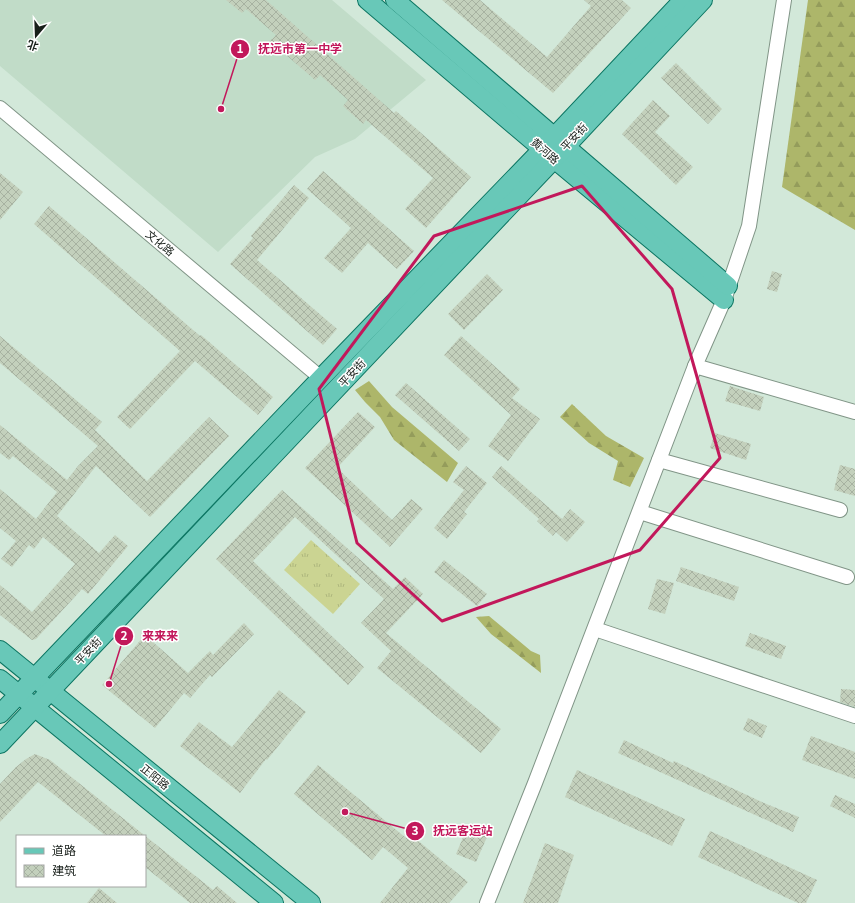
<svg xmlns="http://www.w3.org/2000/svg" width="855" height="903" font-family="Georgia,'Noto Sans SC',serif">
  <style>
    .built { fill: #c1dcc8 }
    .grass { fill: url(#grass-tufts) }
    .forest { fill: url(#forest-firs) }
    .building { fill: url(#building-cross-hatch) }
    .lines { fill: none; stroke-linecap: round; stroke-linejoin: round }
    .minor-casing { stroke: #819587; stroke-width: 16 }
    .major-casing { stroke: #0b7562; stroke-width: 20 }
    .minor { stroke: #fff; stroke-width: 14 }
    .major { stroke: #68c8b8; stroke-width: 18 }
    .marked { fill: none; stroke: #c2185b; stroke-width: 3; stroke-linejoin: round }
    .labels { text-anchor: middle; stroke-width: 3; stroke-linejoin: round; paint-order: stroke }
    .street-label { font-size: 11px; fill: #181f1a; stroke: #fff }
    .leader { fill: none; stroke: #c2185b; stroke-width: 1.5 }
    .callout-dot { fill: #c2185b; stroke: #fff; stroke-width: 1.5 }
    .mark-label { font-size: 12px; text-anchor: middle; font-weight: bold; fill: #fff }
    .callout-label { font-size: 12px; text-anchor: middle; font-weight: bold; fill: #c2185b; stroke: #fff; stroke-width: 3; stroke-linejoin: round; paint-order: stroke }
  </style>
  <defs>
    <pattern id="grass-tufts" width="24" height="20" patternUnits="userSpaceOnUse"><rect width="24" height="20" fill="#cbd492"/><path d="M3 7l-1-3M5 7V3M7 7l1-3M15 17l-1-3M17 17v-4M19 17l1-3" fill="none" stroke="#aeb67d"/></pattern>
    <pattern id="forest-firs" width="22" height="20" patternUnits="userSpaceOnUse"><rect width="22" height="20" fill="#adb66a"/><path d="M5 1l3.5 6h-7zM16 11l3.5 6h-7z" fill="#949c5b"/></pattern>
    <pattern id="building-cross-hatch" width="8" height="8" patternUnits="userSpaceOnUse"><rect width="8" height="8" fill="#c3d0bc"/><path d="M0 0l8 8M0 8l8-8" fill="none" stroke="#a7b2a1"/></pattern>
  </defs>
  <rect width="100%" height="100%" fill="#d2e8d9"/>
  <polygon class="built" points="0,0 332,0 426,80 355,139 315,157 218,252 0,66"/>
  <polygon class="grass" points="311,540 360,584 333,614 284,570"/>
  <g class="forest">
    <polygon points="808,0 855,0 855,230 782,187"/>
    <polygon points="369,381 392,407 458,463 447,482 394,440 380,417 365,402 355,390"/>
    <polygon points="572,404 606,436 644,458 630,487 613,480 618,461 589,443 560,417"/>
    <polygon points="489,616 531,651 540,655 541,673 491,634 476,617"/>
  </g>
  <g class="building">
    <polygon points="226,0 266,0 394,113 396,111 471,177 426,228 405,209 433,178 366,120 363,124 343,106 348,100 320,75 315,80 270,41 276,35 246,9 242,13"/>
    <polygon points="442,0 480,0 547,57 591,6 584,0 622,0 631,8 553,93"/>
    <polygon points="676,63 722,109 708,124 661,78"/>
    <polygon points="653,100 670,116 655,132 693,167 676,185 622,134"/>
    <polygon points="323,171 414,251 397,269 368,243 342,273 324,258 351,228 307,189"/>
    <polygon points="0,173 23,192 0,220"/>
    <polygon points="294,185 309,198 257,260 337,329 323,345 230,264 253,238 251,236"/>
    <polygon points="49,206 200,336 201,335 273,397 258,415 195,361 130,429 117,417 180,351 34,224"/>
    <polygon points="772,271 782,274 777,292 767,289"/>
    <polygon points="487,274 503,290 464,330 448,314"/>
    <polygon points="0,336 102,422 95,430 147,481 209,417 229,436 150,517 96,466 57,516 99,553 115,535 128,546 88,594 82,589 36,639 32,640 0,615 0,585 32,612 75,564 43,537 34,549 29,545 12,567 1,559 16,541 0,528 0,489 36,519 57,492 13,456 9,460 0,453 0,425 67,480 78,466 98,446 0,363"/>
    <polygon points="461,336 520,389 512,398 540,419 508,461 488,446 511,415 444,355"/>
    <polygon points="406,383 470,439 459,451 395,395"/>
    <polygon points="730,386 764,397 760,411 725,401"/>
    <polygon points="358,412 375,427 337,468 392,520 411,499 423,509 390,547 305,468"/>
    <polygon points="715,433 751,444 746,460 710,448"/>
    <polygon points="840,465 855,469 855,496 834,490"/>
    <polygon points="466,466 487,483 464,512 467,514 447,539 434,528 464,490 453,482"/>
    <polygon points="501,466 562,519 570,509 585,522 567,542 556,532 553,536 537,521 539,519 492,477"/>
    <polygon points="282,490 393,589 405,577 423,594 386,633 501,729 481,753 377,668 391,651 361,623 384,599 295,517 253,561 364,667 348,685 216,559"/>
    <polygon points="444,560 487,594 477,606 434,572"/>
    <polygon points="681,567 739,587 734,601 676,581"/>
    <polygon points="657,579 674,583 665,614 648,609"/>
    <polygon points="244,623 254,634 212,677 210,675 190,698 184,693 155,728 102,685 145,635 188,673 210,651 213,655"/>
    <polygon points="750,633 786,646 781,659 745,646"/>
    <polygon points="841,689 855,690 855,707 840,702"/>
    <polygon points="279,690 306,712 267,760 266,759 240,793 180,746 199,722 232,747"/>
    <polygon points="748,718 767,726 762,738 743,730"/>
    <polygon points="811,736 855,752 855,779 802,760"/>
    <polygon points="624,740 673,763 674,761 764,803 799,817 793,832 618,753"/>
    <polygon points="35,754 50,760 213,890 217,886 237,903 190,903 145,867 145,836 106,836 38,782 0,822 0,784 16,767 26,759"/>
    <polygon points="318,765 406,838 410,834 468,882 449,903 380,903 408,868 383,847 372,860 294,794"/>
    <polygon points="577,770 685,819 672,846 565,797"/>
    <polygon points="835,795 855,804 855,818 830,806"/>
    <polygon points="467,828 487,837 476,862 456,854"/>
    <polygon points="710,831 817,880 806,903 798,903 698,857"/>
    <polygon points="545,843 574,855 558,903 523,903"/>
    <polygon points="99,888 117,903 87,903"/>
  </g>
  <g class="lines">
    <defs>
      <g id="minor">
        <polyline points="0,108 321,378"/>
        <polyline points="695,366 855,412"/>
        <polyline points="659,460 840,510"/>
        <polyline points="640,512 847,577"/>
        <polyline points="595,629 855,716"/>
        <polyline points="487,903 535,783 695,366 724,300 749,226 784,0"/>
      </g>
      <g id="major">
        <polyline points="367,0 554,159 724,300"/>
        <polyline points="395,0 728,286"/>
        <polyline points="0,650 311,903"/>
        <polyline points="0,679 274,903"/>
        <polyline points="0,714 321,378 555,136 683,0"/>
        <polyline points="0,744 554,159 703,0"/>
      </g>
    </defs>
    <use href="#minor" class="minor-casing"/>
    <use href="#major" class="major-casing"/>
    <use href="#minor" class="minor"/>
    <use href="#major" class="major"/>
  </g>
  <path class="marked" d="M582,186L672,289L720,458L640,550L442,621L357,543L319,389L434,236Z"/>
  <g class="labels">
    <g class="street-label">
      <text transform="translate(574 137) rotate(-47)" y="4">平安街</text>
      <text transform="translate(545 151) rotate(41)" y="4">黄河路</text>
      <text transform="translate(160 243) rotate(40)" y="4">文化路</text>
      <text transform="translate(352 373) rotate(-47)" y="4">平安街</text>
      <text transform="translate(88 651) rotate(-47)" y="4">平安街</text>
      <text transform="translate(155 777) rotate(39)" y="4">正阳路</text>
    </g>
  </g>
  <path class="leader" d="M221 109L240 49M109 684L124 636M345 812L415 831"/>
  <g class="callout-dot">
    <circle cx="221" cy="109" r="4"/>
    <circle cx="109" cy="684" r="4"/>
    <circle cx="345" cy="812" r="4"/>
    <circle cx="240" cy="49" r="10"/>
    <circle cx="124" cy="636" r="10"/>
    <circle cx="415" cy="831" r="10"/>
  </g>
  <g class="mark-label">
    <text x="240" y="53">1</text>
    <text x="124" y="640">2</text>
    <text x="415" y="835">3</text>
  </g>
  <g class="callout-label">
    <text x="300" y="53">抚远市第一中学</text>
    <text x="160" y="640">来来来</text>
    <text x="463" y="835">抚远客运站</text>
  </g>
  <rect x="16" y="835" width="130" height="52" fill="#ffffff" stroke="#a3a5a3"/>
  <rect x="24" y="848" width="20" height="6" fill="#68c8b8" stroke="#a3a5a3"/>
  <text x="52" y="855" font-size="12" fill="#181f1a">道路</text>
  <rect x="24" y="865" width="20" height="12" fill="url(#building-cross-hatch)" stroke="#a3a5a3"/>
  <text x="52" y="875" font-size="12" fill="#181f1a">建筑</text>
  <g transform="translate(36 36) rotate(199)" stroke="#ffffff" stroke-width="3" paint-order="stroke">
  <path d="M0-3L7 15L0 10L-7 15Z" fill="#181f1a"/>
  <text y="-6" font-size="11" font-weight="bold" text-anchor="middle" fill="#181f1a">北</text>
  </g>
</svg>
